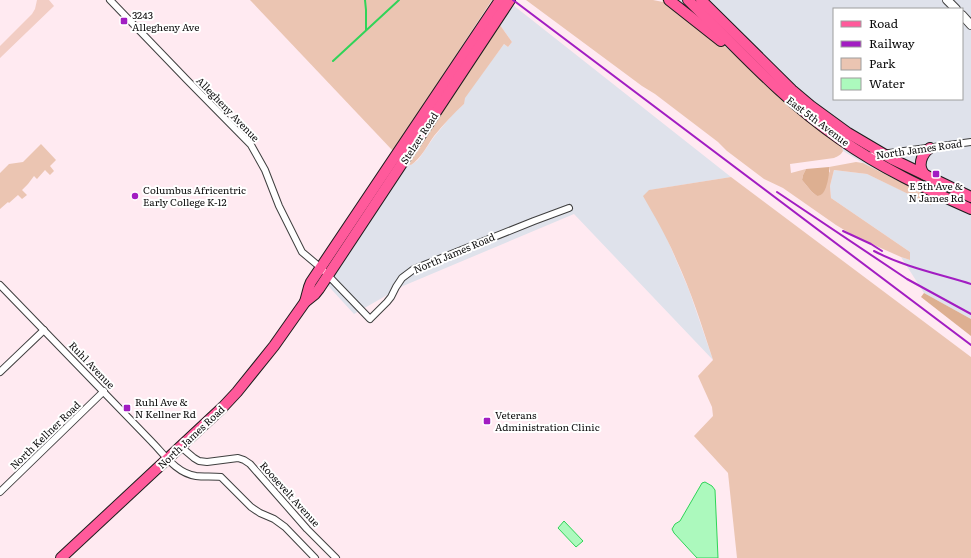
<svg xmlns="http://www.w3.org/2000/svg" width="971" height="558" font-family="Literata,serif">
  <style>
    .industrial { fill: #dfe2eb; fill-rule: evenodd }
    .green { fill: #ebc5b2 }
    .forest { fill: #ddaf91 }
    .pitch { fill: #f2cdc4 }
    .water { fill: #acf9bd; stroke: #2fd458 }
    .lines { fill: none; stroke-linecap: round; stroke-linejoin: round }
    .stream { stroke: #2fd458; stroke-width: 2 }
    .minor-casing { stroke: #3f3f3f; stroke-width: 8 }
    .tertiary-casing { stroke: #3f3f3f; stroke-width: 10 }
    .primary-casing { stroke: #1d1d1d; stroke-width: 12 }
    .minor { stroke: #fff; stroke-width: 6 }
    .tertiary { stroke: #fff; stroke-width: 8 }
    .primary { stroke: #ff5a9b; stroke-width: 10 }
    .rail { stroke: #a21dc2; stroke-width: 2 }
    .poi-dot { fill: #a21dc2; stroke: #fff; stroke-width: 1.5 }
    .labels { text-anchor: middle; stroke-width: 4; stroke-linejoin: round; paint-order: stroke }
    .poi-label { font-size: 10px; fill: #0c0c0c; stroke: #fff; text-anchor: start }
    .street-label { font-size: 10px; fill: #0c0c0c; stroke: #fff }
  </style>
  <rect width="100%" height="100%" fill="#ffeaf1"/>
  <g class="industrial">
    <path d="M666,0H971V319L924,293L901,257L910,260V252L831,198L830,186L834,170L867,174L930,204V199L926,195L863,163L843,151L841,144L778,96L736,56ZM834,9H962V99H834Z"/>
    <polygon points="513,5 731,177 650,190 668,241 689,290 713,360 574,214 403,286 354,314 321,278 400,157 411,165 418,160 434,137 452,115 464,104 464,98 504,44 508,47 512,42 500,25"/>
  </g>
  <g class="green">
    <polygon points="250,0 492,0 393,151"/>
    <path d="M526,0H653L663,2L662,0H666L715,38L736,56L778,96L841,144L843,151C841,155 838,156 834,158L790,164L791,173L806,169L803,175L802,180L812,192L817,196L830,171L829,167L856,162L863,163L926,195L930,199L931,205L867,174L834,170L830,186L831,198L910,252V260L901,257L856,237L836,225L783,188L764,179L727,151L718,142L655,94L642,86Z"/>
    <path d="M500,25L512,42L508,47L504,44L465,98L464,104C453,114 444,124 434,136C427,146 421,158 411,165L408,164Z"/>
    <polygon points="41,144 56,160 50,166 54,171 50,175 45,170 37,179 34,176 28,184 22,190 27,195 22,199 18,195 9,203 8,202 0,209 0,173 9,164 23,162"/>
    <path d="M731,177L971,357V558H737L728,473L694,436L713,416L712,407L698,376L713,360C702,326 691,291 676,259C667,237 655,217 643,196L649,190Z"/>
  </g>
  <g class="forest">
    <path d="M829,167C830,172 827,189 823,193C821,195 820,195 817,196L812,192L802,180L803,175L806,169Z"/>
    <polygon points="924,293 971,319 971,336 921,297"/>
  </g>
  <polygon class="pitch" points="37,0 49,0 54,6 0,58 0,46 32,14 35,9"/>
  <g class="water">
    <polygon points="705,482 712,486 715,490 718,558 697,558 674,533 672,529 675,524 680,521 702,483"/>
    <polygon points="564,521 583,541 576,547 558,528"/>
  </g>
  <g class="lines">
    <g class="stream">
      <polyline points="365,0 366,10 366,30"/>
      <polyline points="333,61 399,0"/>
    </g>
    <defs>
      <g id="minor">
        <polyline points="110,0 187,80 251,145 265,170 279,206 302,252 321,268 370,319 387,302 391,297 396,287 402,278 414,269 534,221 569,208"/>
        <polyline points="867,156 971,142"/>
        <path d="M0,285L151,441C164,454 176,473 196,476C204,477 213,476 221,477L251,507L260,513L274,519L285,527L315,558"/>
        <polyline points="0,372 44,330"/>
        <polyline points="181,447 194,458 199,461 207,462 238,458 244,460 250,464 307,529 336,558"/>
        <polyline points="0,492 104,391"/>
      </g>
      <g id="tertiary">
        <polyline points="947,0 956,9"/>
        <polyline points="962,15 971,25"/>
      </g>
      <g id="primary">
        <polyline points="669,0 721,41"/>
        <path d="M688,0C737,48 783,100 840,139C881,168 926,189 971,209"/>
        <polyline points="701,0 792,90 811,106 848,133 892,159 971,197"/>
        <path d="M925,175C917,167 921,154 930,148"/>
        <polyline points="305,302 309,287 311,282 500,0"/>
        <polyline points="61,558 223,407 237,392 274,346 305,302 315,294 319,289 510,0"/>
      </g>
    </defs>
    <use href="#minor" class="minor-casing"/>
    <use href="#tertiary" class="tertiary-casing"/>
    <use href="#primary" class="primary-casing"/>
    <use href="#minor" class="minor"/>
    <use href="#tertiary" class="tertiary"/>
    <use href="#primary" class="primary"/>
    <g class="rail">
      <polyline points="513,0 971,345"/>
      <polyline points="777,192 907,279 971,314"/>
      <polyline points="843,231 871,244 882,251"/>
      <path d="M874,251C904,267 939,274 971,284"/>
    </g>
  </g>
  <g class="poi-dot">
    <rect x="120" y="17" width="8" height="8" rx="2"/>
    <rect x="932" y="170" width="8" height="8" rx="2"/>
    <circle cx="135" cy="196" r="4"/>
    <rect x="123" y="404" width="8" height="8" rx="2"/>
    <rect x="483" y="417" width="8" height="8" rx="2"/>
  </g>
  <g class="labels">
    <g class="poi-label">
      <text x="132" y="19">3243<tspan x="132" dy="12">Allegheny Ave</tspan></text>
      <text x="936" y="190" text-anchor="middle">E 5th Ave &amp;<tspan x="936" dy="12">N James Rd</tspan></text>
      <text x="143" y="194">Columbus Africentric<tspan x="143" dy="12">Early College K-12</tspan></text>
      <text x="135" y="406">Ruhl Ave &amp;<tspan x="135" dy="12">N Kellner Rd</tspan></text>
      <text x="495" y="419">Veterans<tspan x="495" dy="12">Administration Clinic</tspan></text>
    </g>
    <g class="street-label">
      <text transform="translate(228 109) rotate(46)" y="4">Allegheny Avenue</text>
      <text transform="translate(818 121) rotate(37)" y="4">East 5th Avenue</text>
      <text transform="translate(419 138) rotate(-57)" y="4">Stelzer Road</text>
      <text transform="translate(919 149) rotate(-8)" y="4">North James Road</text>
      <text transform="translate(454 253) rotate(-23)" y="4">North James Road</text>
      <text transform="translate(92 365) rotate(46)" y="4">Ruhl Avenue</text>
      <text transform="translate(45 435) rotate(-44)" y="4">North Kellner Road</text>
      <text transform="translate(191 437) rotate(-43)" y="4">North James Road</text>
      <text transform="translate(290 494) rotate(48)" y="4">Roosevelt Avenue</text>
    </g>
  </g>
  <rect x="833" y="8" width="130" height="92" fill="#ffffff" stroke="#9e9e9e"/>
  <rect x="841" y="21" width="20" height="6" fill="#ff5a9b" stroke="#9e9e9e"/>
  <text x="869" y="28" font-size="12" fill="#0c0c0c">Road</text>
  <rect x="841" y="41" width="20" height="6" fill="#a21dc2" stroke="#9e9e9e"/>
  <text x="869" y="48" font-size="12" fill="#0c0c0c">Railway</text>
  <rect x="841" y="58" width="20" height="12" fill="#ebc5b2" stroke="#9e9e9e"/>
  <text x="869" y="68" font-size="12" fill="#0c0c0c">Park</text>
  <rect x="841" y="78" width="20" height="12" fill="#acf9bd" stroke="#9e9e9e"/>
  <text x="869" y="88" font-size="12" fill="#0c0c0c">Water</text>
</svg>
